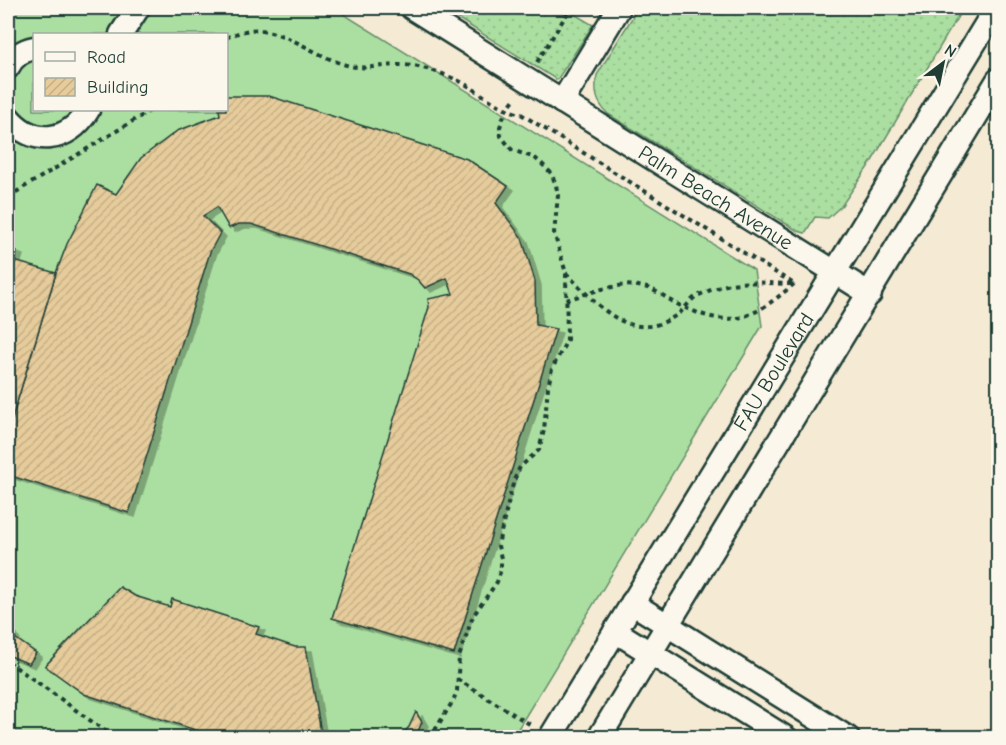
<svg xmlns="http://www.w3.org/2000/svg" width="1006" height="745" font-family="'Comic Neue',sans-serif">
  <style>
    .built { fill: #f5ead4; fill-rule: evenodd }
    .grass { fill: url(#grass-dots); stroke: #658e6a; stroke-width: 1.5 }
    .pitch { fill: #abdfa1; stroke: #658e6a; stroke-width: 1.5; fill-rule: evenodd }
    .building { fill: url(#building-hatch); stroke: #1f3d34; stroke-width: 1.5; filter: url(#shadow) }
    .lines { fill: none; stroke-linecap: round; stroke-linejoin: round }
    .minor-casing { stroke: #1f3d34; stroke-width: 27 }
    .path { stroke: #1f3d34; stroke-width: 4; stroke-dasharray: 4.5 4.5; stroke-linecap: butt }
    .minor { stroke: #fbf7ec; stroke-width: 22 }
    .labels { text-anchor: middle; stroke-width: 5; stroke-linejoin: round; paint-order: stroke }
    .street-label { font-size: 21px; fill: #1f3d34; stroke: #fbf7ec }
  </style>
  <defs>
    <pattern id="grass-dots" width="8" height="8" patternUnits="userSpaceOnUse" patternTransform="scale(1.5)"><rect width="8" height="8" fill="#abdfa1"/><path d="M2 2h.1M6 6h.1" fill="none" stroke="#93c08b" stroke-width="1.8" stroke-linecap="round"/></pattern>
    <pattern id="building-hatch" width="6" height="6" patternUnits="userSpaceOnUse" patternTransform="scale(1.5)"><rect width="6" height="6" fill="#e6cb9b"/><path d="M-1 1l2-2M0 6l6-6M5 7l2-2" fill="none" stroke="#c5af86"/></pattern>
    <filter id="shadow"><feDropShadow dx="6" dy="4" stdDeviation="0" flood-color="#0004"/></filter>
  </defs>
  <rect width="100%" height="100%" fill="#fbf7ec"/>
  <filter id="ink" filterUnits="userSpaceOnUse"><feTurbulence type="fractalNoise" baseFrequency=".0167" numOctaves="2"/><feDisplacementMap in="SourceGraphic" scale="12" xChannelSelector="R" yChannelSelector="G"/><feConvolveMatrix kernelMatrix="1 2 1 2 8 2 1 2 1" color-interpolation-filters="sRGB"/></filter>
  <g filter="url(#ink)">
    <path class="built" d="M8,8H998V737H8ZM34,34H226V110H34Z"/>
    <g class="grass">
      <polygon points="441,8 564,8 593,25 557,80"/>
      <path d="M638,8H963L872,161L842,205L828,218L815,217L805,233L798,231L608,114C596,102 594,92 597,75Z"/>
    </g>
    <path class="pitch" d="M8,8H334L754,270L762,326L513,737H8ZM34,34H226V110H34Z"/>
    <g class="building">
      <polygon points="226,96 269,96 467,159 508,186 496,203 522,238 535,281 536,325 556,329 454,654 332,618 429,307 428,299 453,294 447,278 425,288 418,280 409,274 251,224 239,224 229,228 217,207 203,216 220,233 210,252 129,513 8,475 8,432 56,273 67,244 97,185 116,194 141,158 177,131 220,115 219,110 226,110"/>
      <polygon points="8,248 17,251 14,261 56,273 8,432"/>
      <polygon points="120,587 135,596 170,607 172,599 259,627 256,634 295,647 306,647 322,738 220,738 84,694 45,666"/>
      <polygon points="8,626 15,638 36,653 29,664 8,655"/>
      <polygon points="416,712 422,722 415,738 399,738 409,727"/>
    </g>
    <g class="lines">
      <defs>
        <g id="minor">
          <path id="s1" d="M412,8L870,294"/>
          <polyline points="121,34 138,8"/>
          <path d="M8,67C13,57 23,50 34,48"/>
          <polyline points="562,102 619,8"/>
          <path d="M8,117C33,147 68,143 88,110"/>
          <polyline points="632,603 848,738"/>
          <polyline points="615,631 786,738"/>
          <path id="s2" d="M550,738L996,8"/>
          <polyline points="599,738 998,80"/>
        </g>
      </defs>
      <use href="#minor" class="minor-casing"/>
      <g class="path">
        <path d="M226,38C237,33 250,28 261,30C294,35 318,58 350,66C368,70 386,64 404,65C421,66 442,73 457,80C479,90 496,108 521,114L794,284"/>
        <polyline points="537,62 568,12"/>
        <polyline points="8,197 151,110"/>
        <path d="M566,273C597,304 631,348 678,314C684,310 688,303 694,298C702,293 711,290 720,287C742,279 770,284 793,284"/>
        <path d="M566,300C591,293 617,281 643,287C655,289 666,298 677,304C731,330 750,321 794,284"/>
        <path d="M8,662C44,686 79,713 115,738"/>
        <polyline points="457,679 531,725"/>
        <polyline points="8,713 11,738"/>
        <polyline points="430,738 453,701 457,691 459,657 473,616 497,582 501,569 501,558 498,546 500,536 514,480 520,467 539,450 544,430 548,387 552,369 567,340 566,273 554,233 558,196 556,185 551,173 542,164 535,158 512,150 501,136 500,127 503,118 506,110 516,97"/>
      </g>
      <use href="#minor" class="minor"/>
    </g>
  </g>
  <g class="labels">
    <g class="street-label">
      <text dy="7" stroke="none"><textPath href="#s1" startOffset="358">Palm Beach Avenue</textPath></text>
      <text dy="7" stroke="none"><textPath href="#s2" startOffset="429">FAU Boulevard</textPath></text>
    </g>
  </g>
  <rect width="1006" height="745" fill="none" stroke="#fbf7ec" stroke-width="30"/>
  <rect x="15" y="15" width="976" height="715" fill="none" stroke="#1f3d34" stroke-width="2" filter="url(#ink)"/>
  <rect x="33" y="33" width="195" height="78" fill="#fbf7ec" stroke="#a3ada2" stroke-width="1.5"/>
  <rect x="45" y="52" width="30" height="9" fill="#fbf7ec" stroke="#a3ada2" stroke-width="1.5"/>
  <text x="87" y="63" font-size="18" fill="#1f3d34">Road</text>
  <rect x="45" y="78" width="30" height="18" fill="url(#building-hatch)" stroke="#a3ada2" stroke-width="1.5"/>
  <text x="87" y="93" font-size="18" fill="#1f3d34">Building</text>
  <g transform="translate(943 63) rotate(32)" stroke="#fbf7ec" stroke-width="4.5" paint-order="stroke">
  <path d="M0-4.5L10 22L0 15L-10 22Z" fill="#1f3d34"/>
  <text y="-9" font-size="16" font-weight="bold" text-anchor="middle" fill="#1f3d34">N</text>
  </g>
</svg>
